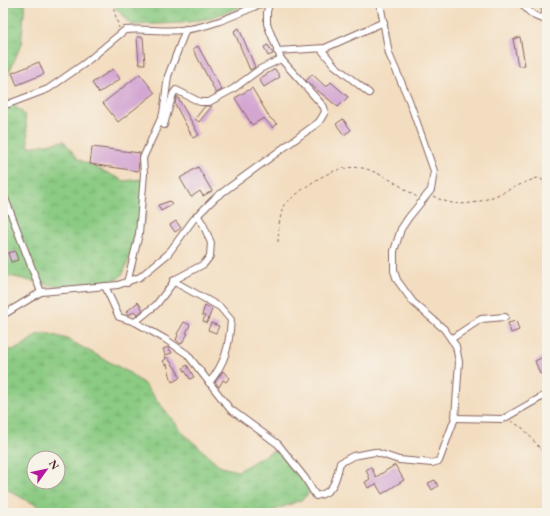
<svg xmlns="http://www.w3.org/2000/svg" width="550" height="516" font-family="'EB Garamond',serif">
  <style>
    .wetland { fill: url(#wetland-marsh); stroke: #6a7557; fill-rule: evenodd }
    .building { fill: #d4a7d3 }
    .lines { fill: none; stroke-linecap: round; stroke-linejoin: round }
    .minor-casing { stroke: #85625f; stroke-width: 8 }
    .path { stroke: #85625f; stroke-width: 1; stroke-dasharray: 3 3; stroke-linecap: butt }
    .minor { stroke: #fff; stroke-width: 6 }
  </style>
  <defs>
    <pattern id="wetland-marsh" width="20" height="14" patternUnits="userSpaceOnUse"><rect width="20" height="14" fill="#8bcb83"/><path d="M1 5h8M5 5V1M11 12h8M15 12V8" fill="none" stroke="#79ae71"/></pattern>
  </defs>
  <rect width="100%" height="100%" fill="#f7f3e8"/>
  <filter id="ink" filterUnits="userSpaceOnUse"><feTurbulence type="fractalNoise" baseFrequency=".025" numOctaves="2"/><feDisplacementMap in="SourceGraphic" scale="8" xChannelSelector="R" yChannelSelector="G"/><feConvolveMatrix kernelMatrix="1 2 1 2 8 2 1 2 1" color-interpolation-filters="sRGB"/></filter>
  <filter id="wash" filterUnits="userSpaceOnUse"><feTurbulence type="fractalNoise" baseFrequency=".012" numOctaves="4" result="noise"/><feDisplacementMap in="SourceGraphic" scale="16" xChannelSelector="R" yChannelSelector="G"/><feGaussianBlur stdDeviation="0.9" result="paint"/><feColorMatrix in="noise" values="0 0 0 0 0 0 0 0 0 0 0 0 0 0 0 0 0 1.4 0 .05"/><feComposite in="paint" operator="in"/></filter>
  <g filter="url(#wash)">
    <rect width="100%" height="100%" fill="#f3ddc0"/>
    <g class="wetland">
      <polygon points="3,3 25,3 21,45 3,86"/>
      <polygon points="111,3 251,3 211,18 183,23 131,25"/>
      <path d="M3,95L25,115L29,147L64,141L78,159L124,181L145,179V218L123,274C109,290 68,288 49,285C34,283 18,276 3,276Z"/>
      <path d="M38,334H50L67,339L128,372L144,384L184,434L221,467L238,471L271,452L276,451L281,453C288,462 309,483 309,494L301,500L275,510L273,513H57C38,506 19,498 3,486V349C16,354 28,341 38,334ZM34,458H58V482H34Z"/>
    </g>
    <g id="blocks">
      <g class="building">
        <polygon points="239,28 255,67 250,70 234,31"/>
        <polygon points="137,37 143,37 145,64 139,64"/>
        <polygon points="520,37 525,65 518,66 513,39"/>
        <polygon points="268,45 273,54 268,56 264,47"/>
        <polygon points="198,46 222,90 216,93 193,49"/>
        <polygon points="39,62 44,74 17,85 12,73"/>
        <polygon points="113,69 120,79 99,93 92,83"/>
        <polygon points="275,69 280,77 264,87 259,79"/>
        <polygon points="140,74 155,93 118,122 103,103"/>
        <polygon points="312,74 326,87 331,82 348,97 338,107 306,81"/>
        <polygon points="252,88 270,118 277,124 273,128 264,118 252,125 235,98"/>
        <polygon points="177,96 199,135 193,138 175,104"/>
        <polygon points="205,106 212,106 199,122 195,119"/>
        <polygon points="343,119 351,130 344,135 336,124"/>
        <polygon points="92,147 140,153 138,171 90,164"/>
        <polygon points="198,167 212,191 203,196 200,191 191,197 180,178"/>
        <polygon points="170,201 172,205 161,211 158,205"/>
        <polygon points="176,221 181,228 175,232 170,225"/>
        <polygon points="15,251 18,260 11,262 8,253"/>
        <polygon points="138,302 143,310 137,315 135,312 128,315 126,312"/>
        <polygon points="205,306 212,309 207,323 203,321 205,316 202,315"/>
        <polygon points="516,321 519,330 511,333 508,323"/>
        <polygon points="184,322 190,325 186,333 188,334 181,344 176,340 178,335 177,334"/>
        <polygon points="211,323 219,326 216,333 208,330"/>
        <polygon points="168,347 172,353 165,355 163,349"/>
        <polygon points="547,355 547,370 540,374 535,361"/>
        <polygon points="165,357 167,357 176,369 180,377 178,379 172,382 167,364 166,365 163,361 166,359"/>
        <polygon points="187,365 194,377 190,379 183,368"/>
        <polygon points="223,371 229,378 226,382 223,380 219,387 215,382"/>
        <polygon points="395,465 404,480 382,494 376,484 368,488 365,482 370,479 366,470 371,467 376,477"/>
        <polygon points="435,480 438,486 432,490 428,483"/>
      </g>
    </g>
  </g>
  <g filter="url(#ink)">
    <use href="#blocks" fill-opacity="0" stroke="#85625f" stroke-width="1"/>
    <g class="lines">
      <defs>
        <g id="minor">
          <path d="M521,3C527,10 537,21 547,18"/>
          <polyline points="541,3 546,10 543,19"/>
          <polyline points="321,49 334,65 369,93"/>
          <polyline points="277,51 325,48 384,22"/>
          <path d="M3,106L48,89L84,64L125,30C143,28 162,32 181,30C209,28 237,14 263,3"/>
          <polyline points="164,125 173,94 176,90 200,102 209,102 233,89 260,69 281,59"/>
          <polyline points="3,193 41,292"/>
          <path d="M173,281L220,307L231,320C229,346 226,362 209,383"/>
          <polyline points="127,283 139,234 144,174 143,158 163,114 168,76 186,29"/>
          <path d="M105,286L119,317L135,322L165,339L187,354L230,409L278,444L305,478L316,496C335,493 336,478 340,463L353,456L375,452L399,460L432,463L439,461L455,418L459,362L456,346L451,339L444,329L413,302L397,280L394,271V251L401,229L409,217L431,190L434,171L409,100L389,54L380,3"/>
          <polyline points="3,315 41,292 118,285 140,277 168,254 193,220 216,197 319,122 325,112 324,107 281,59 267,24 267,12 269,3"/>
          <polyline points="135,322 156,305 176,279 204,264 210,256 211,243 203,224 197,215"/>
          <polyline points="451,339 481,319 505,317"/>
          <polyline points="455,418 503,419 547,394"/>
        </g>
      </defs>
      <use href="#minor" class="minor-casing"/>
      <g class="path">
        <polyline points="112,3 119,28"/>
        <path d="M433,196C471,217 501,190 537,178L541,179L547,184"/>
        <path d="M278,242L279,224L283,206C305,186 340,157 372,171C388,177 403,188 417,197"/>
        <polyline points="511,421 524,429 547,457"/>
      </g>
      <use href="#minor" class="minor"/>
    </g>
  </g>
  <rect width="550" height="516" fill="none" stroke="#f7f3e8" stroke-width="16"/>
  <g transform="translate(46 470) rotate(57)"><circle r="19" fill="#f7f3e8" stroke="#b29e9c"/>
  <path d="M0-3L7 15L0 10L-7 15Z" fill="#b5179e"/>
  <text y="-6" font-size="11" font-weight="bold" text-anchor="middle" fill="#4a1f2b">N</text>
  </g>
</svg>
